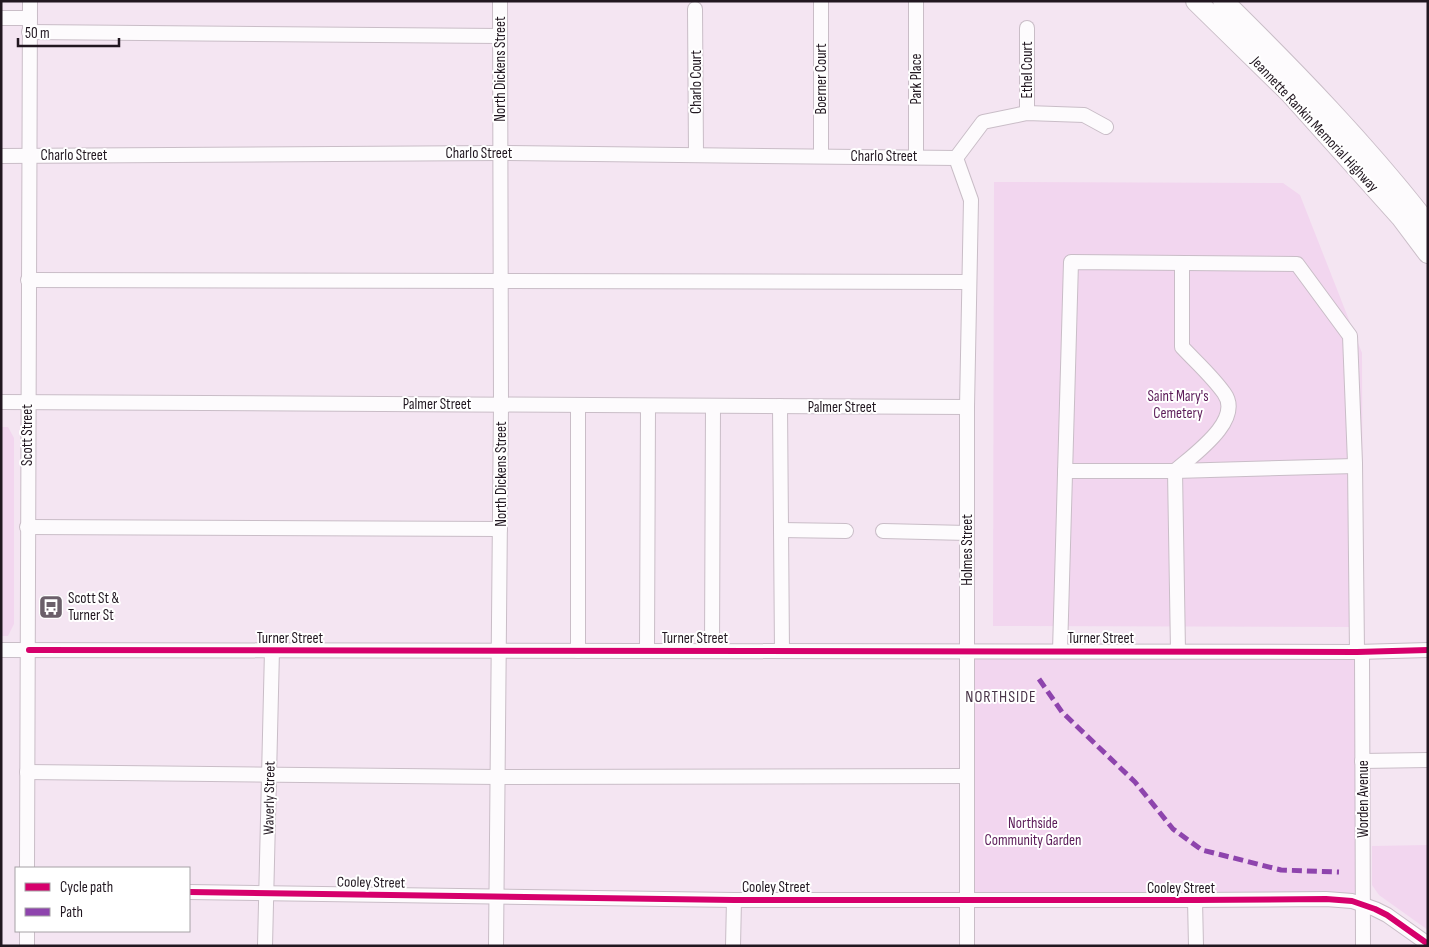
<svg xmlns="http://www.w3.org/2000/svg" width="1429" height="947" font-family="'Sofia Sans Condensed',sans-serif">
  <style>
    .green { fill: #f2d6ef }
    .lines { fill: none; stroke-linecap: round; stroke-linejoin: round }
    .minor-casing { stroke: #c9bdc7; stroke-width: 16 }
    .highway-casing { stroke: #c9bdc7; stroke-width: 22 }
    .minor { stroke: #fdfbfd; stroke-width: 14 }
    .highway { stroke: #fdfbfd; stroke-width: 20 }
    .quiet { stroke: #8e44ad; stroke-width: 5; stroke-dasharray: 10 5; stroke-linecap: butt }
    .cycleway-casing { stroke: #fff; stroke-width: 9 }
    .cycleway { stroke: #d6006c; stroke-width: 6 }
    .labels { text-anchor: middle; stroke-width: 4; stroke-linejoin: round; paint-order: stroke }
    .street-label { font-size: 15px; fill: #211720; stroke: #fff }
    .park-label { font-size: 15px; fill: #5c1c59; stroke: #fff }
    .poi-label { font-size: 15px; fill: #211720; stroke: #fff; text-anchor: start }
    .neighbourhood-label { font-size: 16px; letter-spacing: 1px; fill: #493448; stroke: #fff }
  </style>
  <rect width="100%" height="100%" fill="#f4e5f2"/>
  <g class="green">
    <polygon points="994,182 1283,183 1300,195 1362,353 1363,627 993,626"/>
    <polygon points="1,427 8,427 14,438 14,624 8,636 1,636"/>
    <polygon points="967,651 1362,652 1363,904 967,900"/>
    <polygon points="1428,845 1428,930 1379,895 1372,885 1372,846"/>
  </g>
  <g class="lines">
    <defs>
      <g id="minor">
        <polyline points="821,1 821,156"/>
        <polyline points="695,9 696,155"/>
        <polyline points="1,18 30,18"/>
        <polyline points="1027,28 1027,113"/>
        <polyline points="29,32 500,36"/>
        <polyline points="1,156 499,153 956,158"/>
        <polyline points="916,157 916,1"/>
        <polyline points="956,158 971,200 967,407 967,946"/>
        <polyline points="956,158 983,122 1027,113 1084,115 1106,127"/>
        <polyline points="28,280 969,282"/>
        <polyline points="1,402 967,407"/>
        <polyline points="578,405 578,651"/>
        <polyline points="780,406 782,651"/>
        <polyline points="1065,471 1175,471 1355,466"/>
        <polyline points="27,527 500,529"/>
        <polyline points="781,530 846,531"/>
        <polyline points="883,531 967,533"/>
        <polyline points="1,650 1357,652 1428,650"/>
        <polyline points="647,651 648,406"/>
        <polyline points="712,651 713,406"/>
        <polyline points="1060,651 1071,262 1297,264 1350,336 1355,463 1357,652"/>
        <path d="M1178,651L1175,471C1193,455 1244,420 1224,393C1212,376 1196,362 1182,347V263"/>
        <polyline points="1362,652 1363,946"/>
        <polyline points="1362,761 1428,760"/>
        <polyline points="27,772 497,777 967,776"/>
        <polyline points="27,868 30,1"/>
        <polyline points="189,892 734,900 1195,900 1326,899 1352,901 1375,909 1387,915 1428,944"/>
        <polyline points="1195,900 1196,946"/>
        <polyline points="27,931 27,946"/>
        <polyline points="265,946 272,650"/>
        <polyline points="496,946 501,405 500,1"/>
        <polyline points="733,946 734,900"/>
      </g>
      <g id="highway">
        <polyline points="1196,1 1290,93 1401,217 1428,253"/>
        <path d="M1223,1C1294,71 1367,146 1428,225"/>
      </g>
    </defs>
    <use href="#minor" class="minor-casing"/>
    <use href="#highway" class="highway-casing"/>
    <use href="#minor" class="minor"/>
    <use href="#highway" class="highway"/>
    <polyline class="quiet" points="1039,679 1062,712 1135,782 1173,829 1202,850 1281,870 1339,872"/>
    <defs>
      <g id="cycleway">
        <polyline points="29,650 1357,652 1428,650"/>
        <polyline points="189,892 734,900 1195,900 1326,899 1352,901 1375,909 1387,915 1428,944"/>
      </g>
    </defs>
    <use href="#cycleway" class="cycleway-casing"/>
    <use href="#cycleway" class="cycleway"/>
  </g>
  <defs>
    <symbol id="bus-square" viewBox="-11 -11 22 22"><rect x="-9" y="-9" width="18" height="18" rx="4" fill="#6b5f6a" stroke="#fff"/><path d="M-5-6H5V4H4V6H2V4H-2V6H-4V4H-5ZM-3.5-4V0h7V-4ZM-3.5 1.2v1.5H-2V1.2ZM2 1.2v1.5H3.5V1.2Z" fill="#fff"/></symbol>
  </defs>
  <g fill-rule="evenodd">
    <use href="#bus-square" x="37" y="593" width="28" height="28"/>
  </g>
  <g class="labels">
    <g class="street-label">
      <text transform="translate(500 69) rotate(-90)" y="5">North Dickens Street</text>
      <text transform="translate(1027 70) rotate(-90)" y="5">Ethel Court</text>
      <text transform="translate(821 79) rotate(-90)" y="5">Boerner Court</text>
      <text transform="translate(916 79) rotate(-90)" y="5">Park Place</text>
      <text transform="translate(696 82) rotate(-90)" y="5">Charlo Court</text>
      <text transform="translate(1315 124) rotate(47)" y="5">Jeannette Rankin Memorial Highway</text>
      <text x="479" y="158">Charlo Street</text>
      <text x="74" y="160">Charlo Street</text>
      <text x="884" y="161">Charlo Street</text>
      <text x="437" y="409">Palmer Street</text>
      <text x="842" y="412">Palmer Street</text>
      <text transform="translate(27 435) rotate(-90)" y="5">Scott Street</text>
      <text transform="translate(501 474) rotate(-90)" y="5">North Dickens Street</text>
      <text transform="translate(967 550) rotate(-90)" y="5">Holmes Street</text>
      <text x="290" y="643">Turner Street</text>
      <text x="695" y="643">Turner Street</text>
      <text x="1101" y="643">Turner Street</text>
      <text transform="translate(269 798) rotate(-89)" y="5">Waverly Street</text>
      <text transform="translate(1363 799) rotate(-90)" y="5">Worden Avenue</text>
      <text transform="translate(371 882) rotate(1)" y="5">Cooley Street</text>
      <text x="776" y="892">Cooley Street</text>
      <text x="1181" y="893">Cooley Street</text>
    </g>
    <g class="park-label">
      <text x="1178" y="401">Saint Mary's<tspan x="1178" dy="17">Cemetery</tspan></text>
      <text x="1033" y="828">Northside<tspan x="1033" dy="17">Community Garden</tspan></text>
    </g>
    <g class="poi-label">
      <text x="68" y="603">Scott St &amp;<tspan x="68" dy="17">Turner St</tspan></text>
    </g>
    <g class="neighbourhood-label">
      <text x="1001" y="702">NORTHSIDE</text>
    </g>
  </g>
  <rect width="1429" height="947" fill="none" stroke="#211720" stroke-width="5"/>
  <rect x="15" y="867" width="175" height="65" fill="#ffffff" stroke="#a6a2a6"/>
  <rect x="25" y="883" width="25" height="8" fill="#d6006c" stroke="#a6a2a6"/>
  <text x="60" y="892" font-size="15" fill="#211720">Cycle path</text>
  <rect x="25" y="908" width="25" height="8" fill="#8e44ad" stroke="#a6a2a6"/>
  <text x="60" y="917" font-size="15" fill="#211720">Path</text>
  <path d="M18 38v8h101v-8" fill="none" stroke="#211720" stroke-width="2.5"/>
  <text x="25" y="38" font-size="15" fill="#211720" stroke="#ffffff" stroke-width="4" paint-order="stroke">50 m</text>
</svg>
